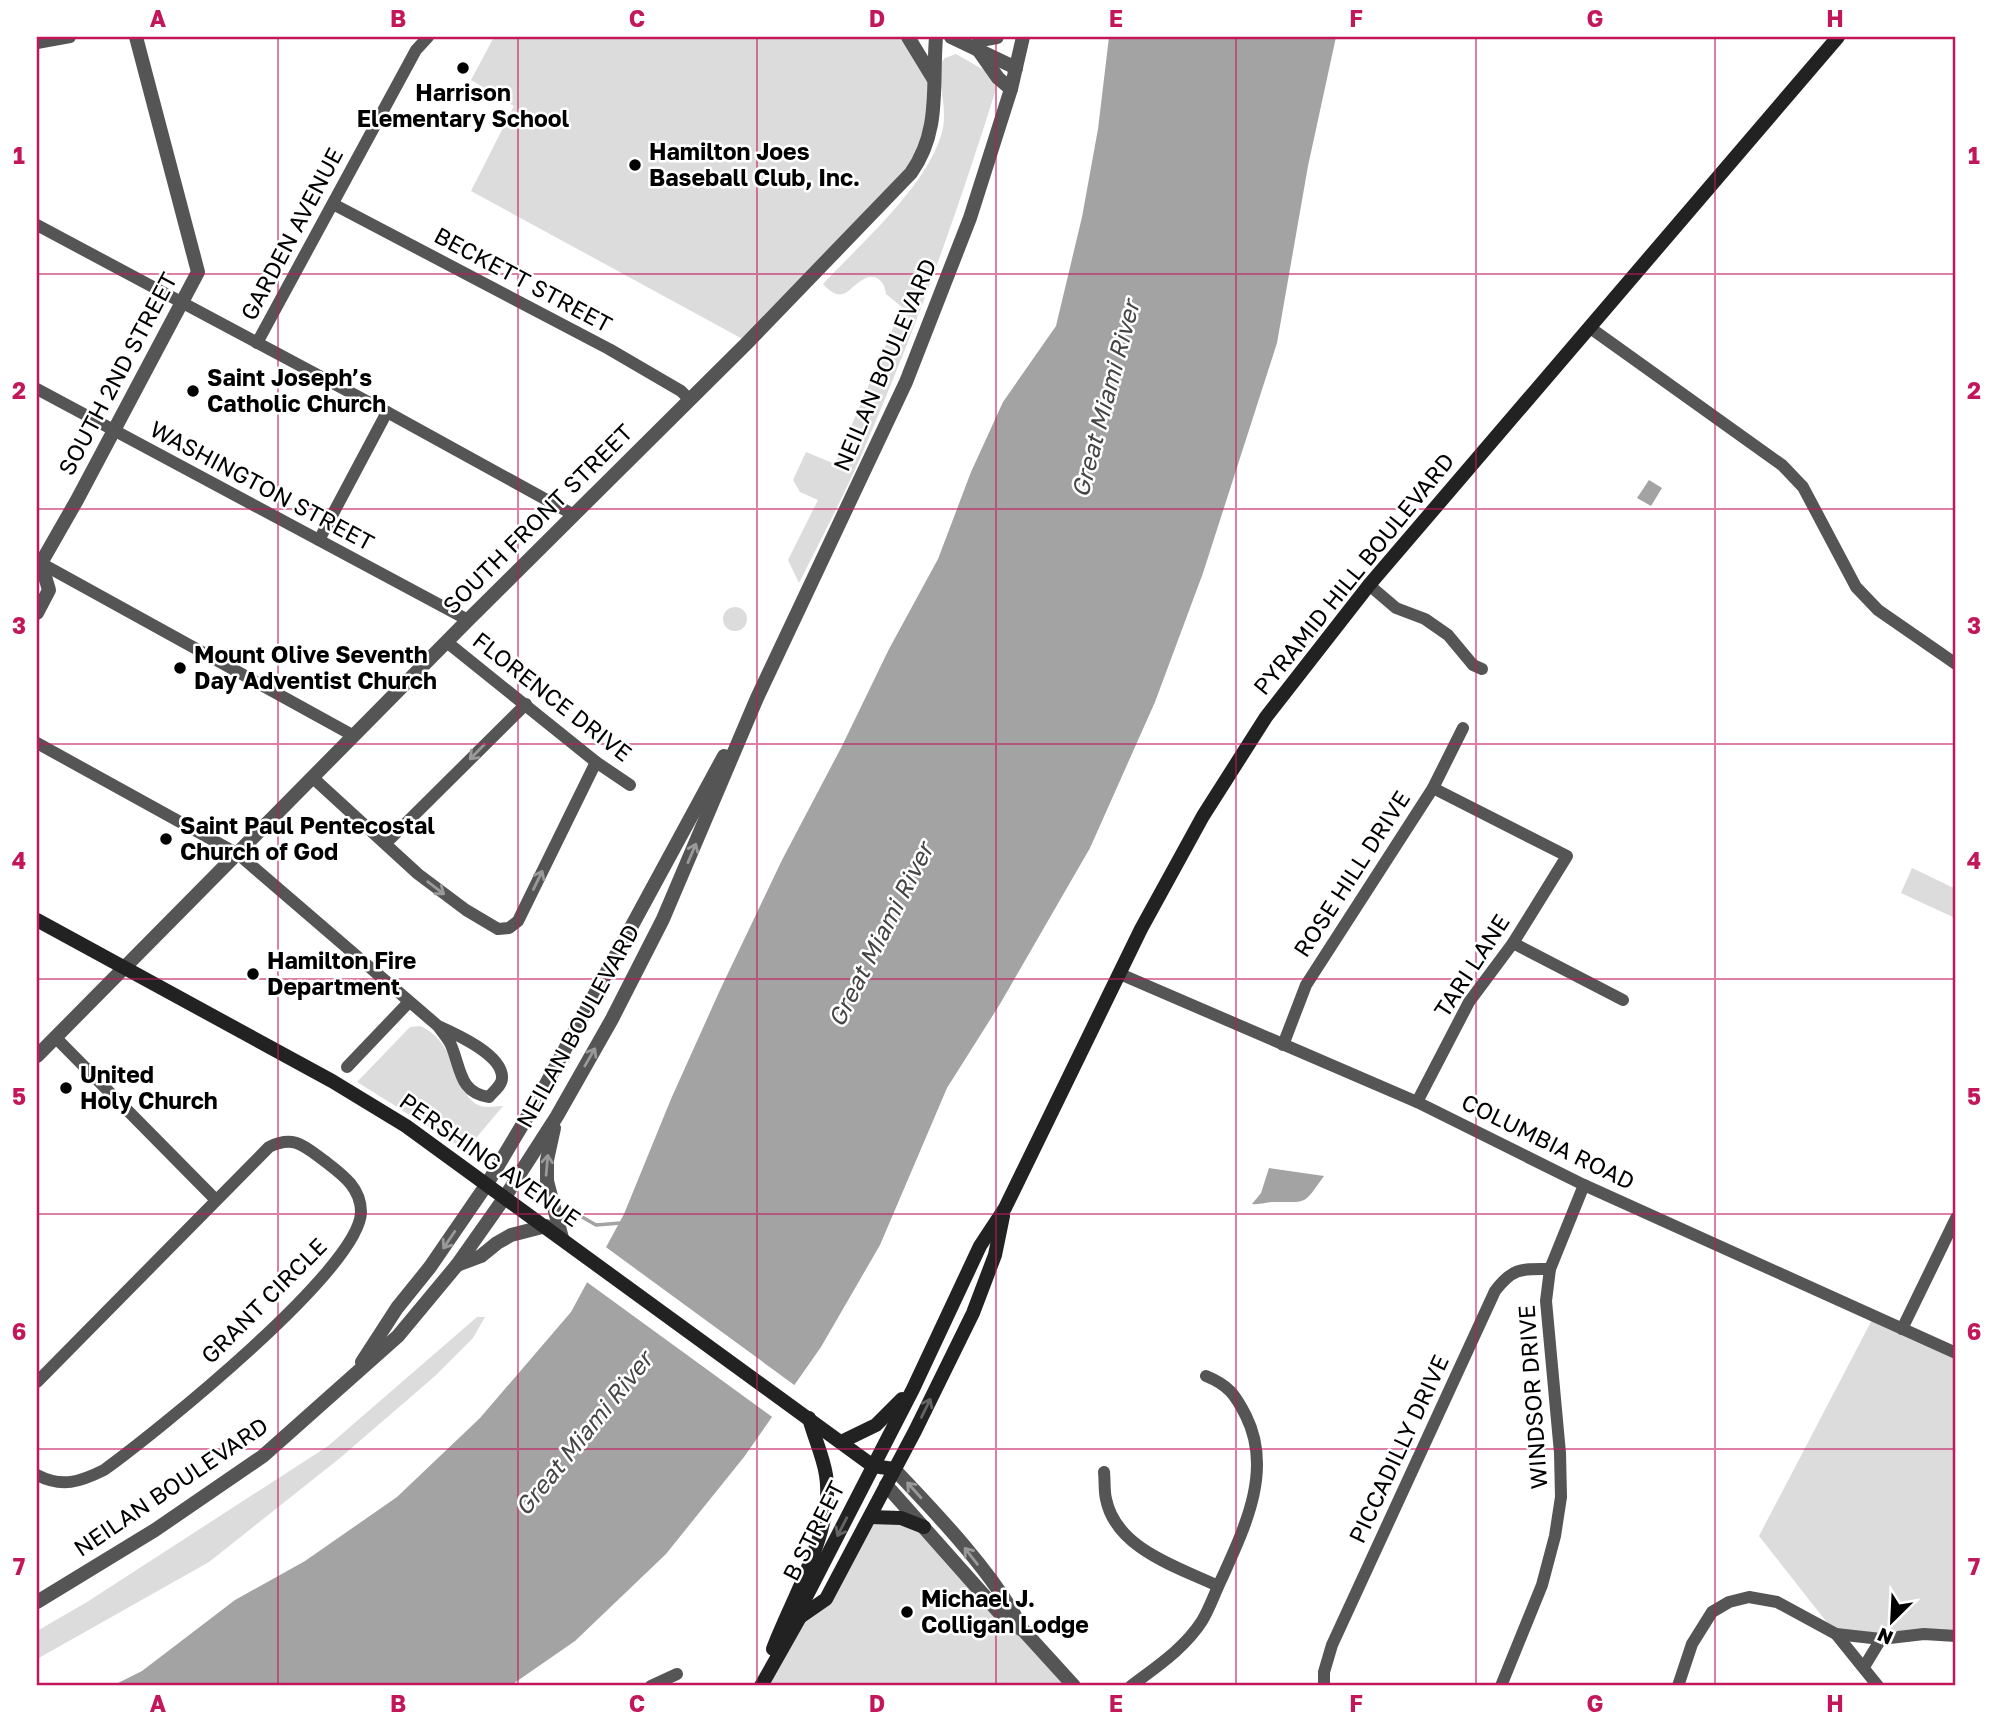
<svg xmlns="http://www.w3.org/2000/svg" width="1993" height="1723" font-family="'Golos Text',sans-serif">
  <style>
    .green { fill: #dcdcdc }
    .water { fill: #a3a3a3 }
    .pier { fill: #fff }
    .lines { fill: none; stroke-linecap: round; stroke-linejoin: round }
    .stream { stroke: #a3a3a3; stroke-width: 3.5 }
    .minor { stroke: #555; stroke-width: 12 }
    .tertiary { stroke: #555; stroke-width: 14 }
    .secondary { stroke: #222; stroke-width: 14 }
    .oneway { stroke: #999 }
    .oneway2 { stroke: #646464 }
    .grid { fill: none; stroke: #c2185b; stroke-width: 2; stroke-opacity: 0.55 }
    .poi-dot { fill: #000; stroke: #fff; stroke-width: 2.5 }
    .labels { text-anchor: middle; stroke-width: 5; stroke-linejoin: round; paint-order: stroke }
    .poi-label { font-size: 23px; font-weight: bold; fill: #000; stroke: #fff; text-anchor: start }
    .street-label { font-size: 23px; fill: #000; stroke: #fff }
    .water-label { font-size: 24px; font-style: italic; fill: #444; stroke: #fff }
    .neatline { fill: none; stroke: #c2185b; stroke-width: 2.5 }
    .grid-label { font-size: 23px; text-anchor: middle; font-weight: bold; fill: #c2185b }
  </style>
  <rect width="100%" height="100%" fill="#fff"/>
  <g class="green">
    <polygon points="494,37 908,37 933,78 923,156 748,342 471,191 514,106 471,80"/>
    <path d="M956,54L991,74L996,89C958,211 915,331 864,449C845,494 821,539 799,583L788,560L818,500L800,492L793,480L806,452L835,464L902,307L886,294C885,282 876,272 864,279C847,288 844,306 823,284C861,243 931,183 943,128C947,107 938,84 941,63L945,58Z"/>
    <circle cx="735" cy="619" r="12"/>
    <polygon points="1912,868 1956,889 1955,918 1901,893"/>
    <path d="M420,1026C459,1042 454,1098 481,1106C487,1108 496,1106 503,1106L466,1150L357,1082L410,1027Z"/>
    <polygon points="1874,1316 1956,1353 1956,1636 1836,1634 1759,1536"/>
    <polygon points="477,1317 485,1317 473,1338 435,1376 340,1458 209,1562 37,1659 37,1631 87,1602 328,1446"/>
    <polygon points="870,1517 907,1519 1074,1686 761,1686 770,1670 815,1609"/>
  </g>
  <g class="water">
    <polygon points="1109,37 1336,37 1308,166 1277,343 1203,573 1155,702 1090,848 1000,1004 947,1088 880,1245 821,1347 744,1457 666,1554 575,1641 510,1686 112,1686 142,1671 235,1600 305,1561 397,1497 480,1418 571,1312 624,1214 671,1099 720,990 782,860 842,746 889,649 938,559 971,472 1003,402 1056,326 1082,217 1098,129"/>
    <polygon points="1649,480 1662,488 1651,506 1637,498"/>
    <path d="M1269,1168L1324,1176C1303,1205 1309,1202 1274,1202C1267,1202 1260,1205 1252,1204L1261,1193Z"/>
  </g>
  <polygon class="pier" points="603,1245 797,1387 775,1419 584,1280"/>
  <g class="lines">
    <polyline class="stream" points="577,1214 596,1225 621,1223"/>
    <g class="minor">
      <polyline points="37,43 70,37"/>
      <polyline points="333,204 609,349 681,391 689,399"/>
      <polyline points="37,225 387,412 574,515"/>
      <polyline points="1589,327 1782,465 1803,487 1856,587 1878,610 1956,664"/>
      <polyline points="257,343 416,50 428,37"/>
      <polyline points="37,389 468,620"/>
      <polyline points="319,540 387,412"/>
      <polyline points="37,561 354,736"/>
      <polyline points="1369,585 1396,608 1425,619 1448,635 1473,665 1482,669"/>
      <polyline points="448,643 596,762 630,785"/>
      <path d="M37,743L238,854L438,1026C442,1032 448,1038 451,1045C461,1068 459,1093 489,1097C494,1091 502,1085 502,1078C503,1055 456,1034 438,1026"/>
      <polyline points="312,777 418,874 466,910 498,929 509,928 518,921 596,762"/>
      <polyline points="386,843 526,704"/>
      <polyline points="1513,943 1623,1000"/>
      <polyline points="1120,974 1417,1102 1584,1185 1956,1353"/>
      <polyline points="55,1037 216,1200"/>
      <polyline points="1283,1045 1306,985 1433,788 1463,728"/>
      <polyline points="347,1067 409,1002"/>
      <polyline points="1417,1102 1469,1002 1513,943 1567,856 1433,788"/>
      <polyline points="1902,1329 1956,1218"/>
      <path d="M37,1382L269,1147C295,1134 305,1147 326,1162C343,1175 361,1188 361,1212C360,1269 154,1434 104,1470C80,1482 62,1488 37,1475"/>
      <path d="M1104,1472C1105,1481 1104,1491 1106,1499C1116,1549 1178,1567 1218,1586"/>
      <polyline points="1836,1634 1881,1639 1924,1634 1956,1636"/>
      <polyline points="1864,1667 1881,1639"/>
      <polyline points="651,1686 677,1674"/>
      <path d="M1131,1686C1156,1667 1184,1649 1202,1621C1210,1608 1215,1592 1222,1578C1245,1527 1273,1470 1246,1416C1235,1394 1228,1385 1206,1376"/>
      <path d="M1324,1686V1672L1332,1645L1495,1291C1513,1267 1522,1269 1550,1269"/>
      <polyline points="1501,1686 1542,1585 1555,1536 1561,1497 1560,1453 1546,1301 1550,1269 1584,1185"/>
      <polyline points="1678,1686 1692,1644 1712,1612 1729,1602 1749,1597 1777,1602 1836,1634 1878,1686"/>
    </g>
    <g class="tertiary">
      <polyline points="908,37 933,78"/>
      <polyline points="951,37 1016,68"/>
      <polyline points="979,37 986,39 997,37"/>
      <polyline points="979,51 998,78 1011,89"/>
      <polyline points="37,564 41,563 77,500 198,272 136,37"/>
      <polyline points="37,613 49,590 41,563"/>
      <path d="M37,1056L468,620L748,342L911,173C941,131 932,86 936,37"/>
      <polyline points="554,1128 547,1160 547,1181 562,1238"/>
      <polyline points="457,1265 481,1256 497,1243 511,1235 546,1226"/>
      <polyline points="362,1362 397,1308 430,1267 487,1184 539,1097 724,756"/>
      <path d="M894,1469C937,1514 995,1575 1023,1630"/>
      <polyline points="886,1485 1005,1619 1024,1631 1074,1686"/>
      <polyline points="37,1602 155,1530 263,1456 398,1336 457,1265 505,1197 557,1116 612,1019 663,919 757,698 906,382 970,218 1011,89 1023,37"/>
    </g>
    <g class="secondary">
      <polyline points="37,920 332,1081 406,1126 873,1466 894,1469"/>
      <polyline points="841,1442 876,1425 902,1399"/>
      <polyline points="870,1517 901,1518 924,1527"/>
      <polyline points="800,1617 826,1599 915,1431 973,1313 995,1255 1003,1216"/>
      <path d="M773,1649C792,1598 835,1529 826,1475C823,1456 814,1437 809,1418"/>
      <polyline points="761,1686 800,1617 805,1599 913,1389 980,1246 1005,1208 1141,929 1203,816 1266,717 1369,585 1838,37"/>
    </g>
  </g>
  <defs><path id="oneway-shaft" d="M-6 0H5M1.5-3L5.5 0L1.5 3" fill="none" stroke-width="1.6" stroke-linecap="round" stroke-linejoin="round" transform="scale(1.75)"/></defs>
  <g class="oneway">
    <use href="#oneway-shaft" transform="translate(477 752) rotate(135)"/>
    <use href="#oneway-shaft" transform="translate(692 853) rotate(-67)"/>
    <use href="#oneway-shaft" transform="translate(538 880) rotate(-64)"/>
    <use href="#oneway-shaft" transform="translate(436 888) rotate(37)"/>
    <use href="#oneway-shaft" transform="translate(590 1057) rotate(-60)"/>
    <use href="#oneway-shaft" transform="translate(547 1165) rotate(-85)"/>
    <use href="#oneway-shaft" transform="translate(449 1240) rotate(124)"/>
    <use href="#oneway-shaft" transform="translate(914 1490) rotate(-132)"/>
    <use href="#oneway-shaft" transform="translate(971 1556) rotate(-128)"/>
  </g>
  <g class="oneway2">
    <use href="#oneway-shaft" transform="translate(926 1408) rotate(-64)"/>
    <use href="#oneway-shaft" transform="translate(842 1527) rotate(117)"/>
  </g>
  <path class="grid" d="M278,37V1686M518,37V1686M757,37V1686M996,37V1686M1236,37V1686M1476,37V1686M1715,37V1686M37,274H1956M37,509H1956M37,744H1956M37,979H1956M37,1214H1956M37,1449H1956"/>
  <g class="poi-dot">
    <circle cx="463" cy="68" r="7"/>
    <circle cx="635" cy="165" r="7"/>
    <circle cx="193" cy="391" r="7"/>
    <circle cx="180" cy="668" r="7"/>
    <circle cx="166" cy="839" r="7"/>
    <circle cx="253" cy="974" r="7"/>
    <circle cx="66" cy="1088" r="7"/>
    <circle cx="907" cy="1612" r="7"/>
  </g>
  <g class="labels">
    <g class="poi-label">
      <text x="463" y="101" text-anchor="middle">Harrison<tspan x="463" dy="26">Elementary School</tspan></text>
      <text x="649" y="160">Hamilton Joes<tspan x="649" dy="26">Baseball Club, Inc.</tspan></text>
      <text x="207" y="386">Saint Joseph’s<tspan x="207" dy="26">Catholic Church</tspan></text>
      <text x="194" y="663">Mount Olive Seventh<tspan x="194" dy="26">Day Adventist Church</tspan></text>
      <text x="180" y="834">Saint Paul Pentecostal<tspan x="180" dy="26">Church of God</tspan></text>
      <text x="267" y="969">Hamilton Fire<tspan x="267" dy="26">Department</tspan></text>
      <text x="80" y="1083">United<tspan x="80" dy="26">Holy Church</tspan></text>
      <text x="921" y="1607">Michael J.<tspan x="921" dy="26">Colligan Lodge</tspan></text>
    </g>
    <g class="street-label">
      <text transform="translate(292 234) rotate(-62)" y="8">GARDEN AVENUE</text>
      <text transform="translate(523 280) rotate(28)" y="8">BECKETT STREET</text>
      <text transform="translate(885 365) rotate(-67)" y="8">NEILAN BOULEVARD</text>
      <text transform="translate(118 374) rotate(-62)" y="8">SOUTH 2ND STREET</text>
      <text transform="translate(262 486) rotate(28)" y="8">WASHINGTON STREET</text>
      <text transform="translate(538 519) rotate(-45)" y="8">SOUTH FRONT STREET</text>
      <text transform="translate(1354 574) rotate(-51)" y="8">PYRAMID HILL BOULEVARD</text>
      <text transform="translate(552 697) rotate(38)" y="8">FLORENCE DRIVE</text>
      <text transform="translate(1352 874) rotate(-57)" y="8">ROSE HILL DRIVE</text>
      <text transform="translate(1472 966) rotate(-57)" y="8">TARI LANE</text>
      <text transform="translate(578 1026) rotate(-61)" y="8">NEILAN BOULEVARD</text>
      <text transform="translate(1548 1142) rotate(26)" y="8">COLUMBIA ROAD</text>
      <text transform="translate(490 1160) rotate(35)" y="8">PERSHING AVENUE</text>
      <text transform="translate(264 1301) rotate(-45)" y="8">GRANT CIRCLE</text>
      <text transform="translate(1533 1397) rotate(-94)" y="8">WINDSOR DRIVE</text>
      <text transform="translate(1399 1449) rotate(-65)" y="8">PICCADILLY DRIVE</text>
      <text transform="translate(171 1487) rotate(-34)" y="8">NEILAN BOULEVARD</text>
      <text transform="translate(814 1531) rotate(-63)" y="8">B STREET</text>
    </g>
    <g class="water-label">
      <text transform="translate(1106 399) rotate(-75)" y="8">Great Miami River</text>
      <text transform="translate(881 935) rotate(-63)" y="8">Great Miami River</text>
      <text transform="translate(584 1434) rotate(-51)" y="8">Great Miami River</text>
    </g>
  </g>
  <rect width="1993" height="1723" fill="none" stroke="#ffffff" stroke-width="77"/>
  <g transform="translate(1892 1621) rotate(204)" stroke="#ffffff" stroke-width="5" paint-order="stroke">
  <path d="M0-5L12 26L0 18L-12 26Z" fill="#000000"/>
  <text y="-10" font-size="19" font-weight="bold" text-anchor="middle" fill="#000000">N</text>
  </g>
  <rect x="38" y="38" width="1916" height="1646" class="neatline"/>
  <g class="grid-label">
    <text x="158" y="27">A</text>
    <text x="398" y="27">B</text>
    <text x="637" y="27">C</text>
    <text x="877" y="27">D</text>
    <text x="1116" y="27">E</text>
    <text x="1356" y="27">F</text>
    <text x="1595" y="27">G</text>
    <text x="1835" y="27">H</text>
    <text x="19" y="164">1</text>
    <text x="1974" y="164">1</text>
    <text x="19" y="399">2</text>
    <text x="1974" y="399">2</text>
    <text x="19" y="634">3</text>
    <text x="1974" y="634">3</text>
    <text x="19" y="869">4</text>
    <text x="1974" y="869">4</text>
    <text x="19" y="1105">5</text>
    <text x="1974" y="1105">5</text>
    <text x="19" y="1340">6</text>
    <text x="1974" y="1340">6</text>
    <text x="19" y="1575">7</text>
    <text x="1974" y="1575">7</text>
    <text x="158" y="1712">A</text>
    <text x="398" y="1712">B</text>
    <text x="637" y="1712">C</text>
    <text x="877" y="1712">D</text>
    <text x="1116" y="1712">E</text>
    <text x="1356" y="1712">F</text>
    <text x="1595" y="1712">G</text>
    <text x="1835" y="1712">H</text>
  </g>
</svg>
